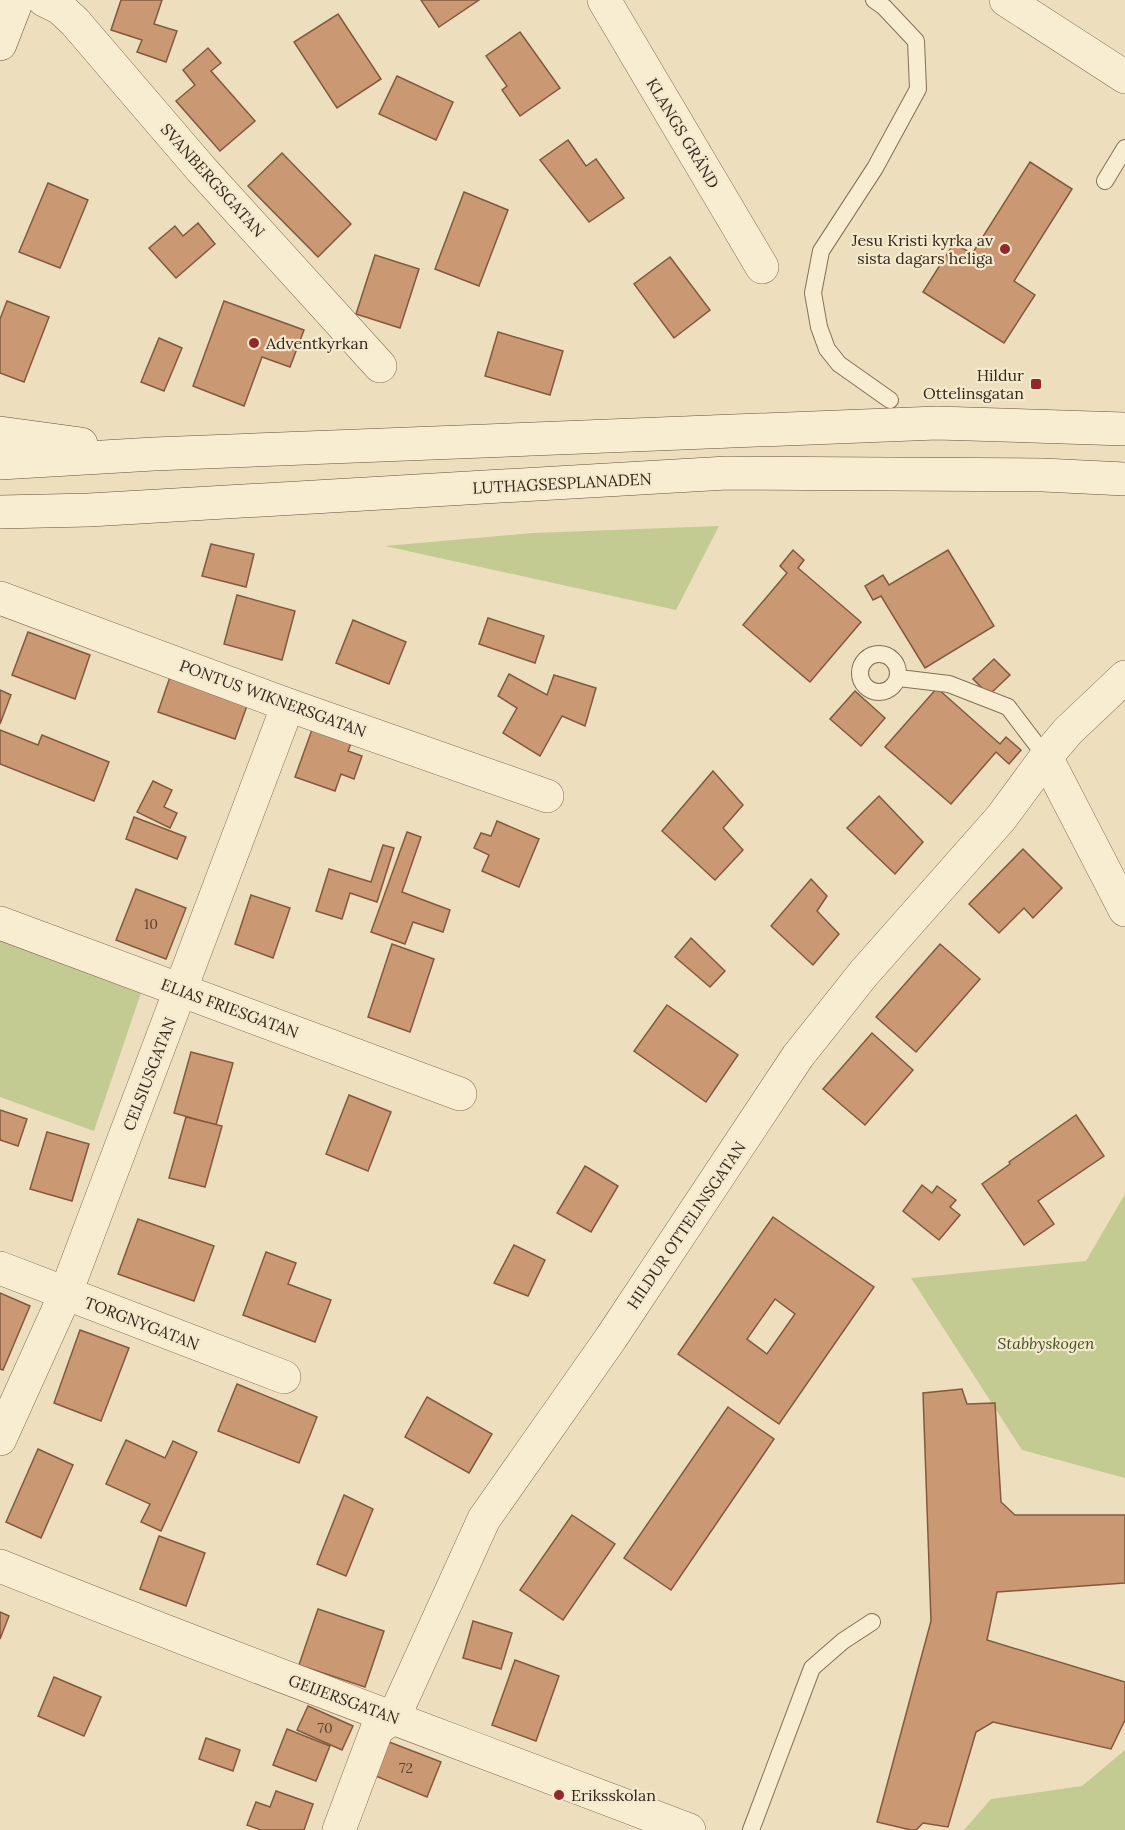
<svg xmlns="http://www.w3.org/2000/svg" width="1125" height="1830" font-family="Lora,serif">
  <style>
    .green { fill: #c3ca92 }
    .building { fill: #cb9874; stroke: #83593d; stroke-width: 1.5; fill-rule: evenodd }
    .lines { fill: none; stroke-linecap: round; stroke-linejoin: round }
    .lane-casing { stroke: #846f57; stroke-width: 18 }
    .street-casing { stroke: #846f57; stroke-width: 34 }
    .secondary-casing { stroke: #66503b; stroke-width: 34 }
    .lane { stroke: #f8ecd1; stroke-width: 16 }
    .street { stroke: #f8ecd1; stroke-width: 33 }
    .secondary { stroke: #f8ecd1; stroke-width: 33 }
    .poi-dot { fill: #922829; stroke: #f4e9cd; stroke-width: 2 }
    .labels { text-anchor: middle; stroke-width: 4.5; stroke-linejoin: round; paint-order: stroke }
    .number-label { font-size: 14px; fill: #5a4332 }
    .street-label { font-size: 16px; fill: #34271c; stroke: #f4e9cd }
    .poi-label { font-size: 16px; fill: #34271c; stroke: #f4e9cd; text-anchor: end }
    .park-label { font-size: 16px; font-style: italic; fill: #445022; stroke: #f4e9cd }
  </style>
  <rect width="100%" height="100%" fill="#eddfbe"/>
  <g class="green">
    <polygon points="719,526 676,610 385,546 533,533"/>
    <polygon points="0,938 142,990 94,1131 0,1097"/>
    <polygon points="1125,1194 1125,1478 1022,1450 911,1278 1086,1261"/>
    <polygon points="1125,1750 1125,1830 964,1830 991,1799 1082,1786"/>
  </g>
  <g class="building">
    <polygon points="121,0 162,0 154,24 177,31 166,62 137,52 142,40 111,30"/>
    <polygon points="421,0 479,0 439,27"/>
    <polygon points="338,14 381,79 337,108 294,42"/>
    <polygon points="520,32 560,88 520,116 502,90 507,86 486,56"/>
    <polygon points="208,48 221,63 211,71 255,121 220,151 176,101 195,85 183,70"/>
    <polygon points="397,76 453,102 436,140 379,114"/>
    <polygon points="568,140 586,166 596,159 624,198 589,222 540,160"/>
    <polygon points="282,153 351,224 318,257 248,186"/>
    <polygon points="1030,162 1072,189 1014,281 1035,295 1004,343 923,292 954,243 972,254"/>
    <polygon points="48,183 88,200 60,268 19,252"/>
    <polygon points="464,192 508,210 479,286 435,269"/>
    <polygon points="198,223 215,244 176,278 149,248 175,226 183,236"/>
    <polygon points="375,255 419,269 400,328 356,314"/>
    <polygon points="670,257 710,310 674,338 634,284"/>
    <polygon points="7,301 49,317 24,382 0,373 0,319"/>
    <polygon points="224,301 304,330 290,367 262,357 244,406 193,386"/>
    <polygon points="498,332 563,351 550,395 485,376"/>
    <polygon points="159,338 182,348 164,391 141,382"/>
    <polygon points="211,544 254,554 246,587 202,576"/>
    <polygon points="793,550 804,560 798,568 861,622 810,682 743,625 787,573 780,566"/>
    <polygon points="948,550 994,626 925,668 881,596 873,600 865,586 883,575 889,585"/>
    <polygon points="237,595 295,611 282,660 224,644"/>
    <polygon points="488,618 544,636 535,663 479,644"/>
    <polygon points="353,620 406,642 389,684 336,663"/>
    <polygon points="28,632 90,655 75,699 12,675"/>
    <polygon points="994,659 1010,675 989,695 973,679"/>
    <polygon points="509,674 547,695 554,675 596,688 585,726 562,716 540,756 503,733 517,708 498,696"/>
    <polygon points="170,677 248,703 235,739 158,712"/>
    <polygon points="937,688 1000,744 1006,737 1021,750 1009,764 996,752 951,804 885,747"/>
    <polygon points="0,690 11,695 0,724"/>
    <polygon points="855,691 885,718 861,746 830,719"/>
    <polygon points="313,727 352,741 348,751 362,756 354,779 341,774 335,791 295,777"/>
    <polygon points="0,730 38,745 42,735 109,762 94,801 0,764"/>
    <polygon points="713,771 743,805 723,828 743,850 715,880 662,831"/>
    <polygon points="153,781 172,790 164,807 177,813 170,828 137,812"/>
    <polygon points="879,796 923,842 895,874 847,828"/>
    <polygon points="134,817 186,837 177,859 126,839"/>
    <polygon points="497,821 539,839 519,887 482,871 489,855 474,848 481,833 491,836"/>
    <polygon points="407,832 421,837 402,892 450,910 443,932 413,922 405,944 371,932"/>
    <polygon points="383,845 394,848 377,902 350,893 342,919 316,911 329,869 371,882"/>
    <polygon points="1023,849 1062,888 1033,918 1024,908 999,933 969,904"/>
    <polygon points="811,879 827,896 817,911 839,934 813,965 771,926"/>
    <polygon points="136,889 186,908 166,959 116,940"/>
    <polygon points="251,895 290,908 273,958 235,944"/>
    <polygon points="691,938 725,971 710,987 675,957"/>
    <polygon points="392,944 434,959 410,1032 368,1017"/>
    <polygon points="940,944 980,979 916,1052 876,1017"/>
    <polygon points="667,1005 738,1055 706,1102 634,1051"/>
    <polygon points="872,1033 913,1070 865,1125 823,1089"/>
    <polygon points="191,1052 233,1063 216,1125 174,1113"/>
    <polygon points="349,1095 391,1112 368,1171 326,1154"/>
    <polygon points="0,1110 27,1119 18,1146 0,1140"/>
    <polygon points="1076,1115 1104,1156 1038,1201 1054,1224 1024,1245 982,1184 1010,1164 1009,1162"/>
    <polygon points="186,1117 222,1126 205,1187 169,1178"/>
    <polygon points="47,1132 89,1144 72,1201 30,1189"/>
    <polygon points="585,1166 618,1186 591,1232 557,1213"/>
    <polygon points="922,1185 932,1193 937,1186 956,1200 950,1207 960,1215 939,1240 903,1211"/>
    <path d="M773,1217L874,1287L779,1424L678,1354ZM775,1299L795,1314L767,1354L747,1339Z"/>
    <polygon points="138,1219 214,1246 194,1301 118,1274"/>
    <polygon points="514,1245 545,1260 528,1296 494,1283"/>
    <polygon points="266,1252 296,1263 288,1284 331,1300 315,1342 243,1315"/>
    <polygon points="0,1293 30,1306 3,1370 0,1369"/>
    <polygon points="80,1330 129,1348 101,1421 54,1403"/>
    <polygon points="237,1384 317,1417 299,1463 218,1431"/>
    <polygon points="962,1389 967,1404 995,1403 1001,1502 1015,1515 1125,1515 1125,1583 997,1592 987,1640 1125,1682 1125,1720 1111,1749 993,1722 976,1732 948,1827 923,1823 916,1830 911,1830 877,1822 931,1621 923,1393"/>
    <polygon points="427,1397 492,1434 469,1473 405,1437"/>
    <polygon points="728,1407 774,1439 671,1590 624,1558"/>
    <polygon points="126,1440 165,1458 173,1441 197,1452 161,1531 141,1522 150,1504 106,1484"/>
    <polygon points="38,1449 73,1465 41,1538 6,1522"/>
    <polygon points="344,1495 373,1509 346,1576 317,1564"/>
    <polygon points="572,1515 615,1544 563,1620 520,1590"/>
    <polygon points="159,1536 205,1553 186,1606 140,1589"/>
    <polygon points="318,1609 384,1631 365,1687 299,1665"/>
    <polygon points="0,1612 9,1616 0,1639"/>
    <polygon points="473,1621 512,1633 501,1669 463,1658"/>
    <polygon points="515,1660 559,1676 536,1741 492,1725"/>
    <polygon points="54,1677 101,1697 84,1736 38,1716"/>
    <polygon points="308,1706 353,1726 342,1750 297,1730"/>
    <polygon points="287,1729 330,1746 316,1781 273,1765"/>
    <polygon points="206,1738 240,1750 233,1771 199,1759"/>
    <polygon points="384,1740 441,1762 427,1797 371,1774"/>
    <polygon points="276,1791 313,1804 304,1830 261,1830 247,1825 256,1802 270,1807"/>
  </g>
  <g class="lines">
    <defs>
      <g id="lane">
        <polyline points="874,0 884,7 916,41 918,89 875,168 821,251 813,293 819,327 827,349 839,364 890,400"/>
        <polyline points="1105,181 1125,148"/>
        <circle cx="879" cy="673" r="19"/>
        <polyline points="899,678 949,684 1008,707 1046,757"/>
        <polyline points="751,1830 812,1668 843,1641 872,1622"/>
      </g>
      <g id="street">
        <polyline points="44,0 60,8 75,22 201,169 380,366"/>
        <polyline points="604,0 762,267"/>
        <polyline points="1006,0 1125,77"/>
        <polyline points="0,598 288,705 547,796"/>
        <polyline points="1046,757 1125,910"/>
        <polyline points="0,923 460,1094"/>
        <polyline points="0,1268 284,1377"/>
        <polyline points="0,1439 65,1295 288,705"/>
        <path d="M0,1566C228,1658 459,1742 689,1830"/>
        <polyline points="339,1830 377,1729 394,1717 484,1519 611,1338 798,1056 864,973 1001,818 1046,757 1068,731 1125,677"/>
      </g>
      <g id="secondary">
        <polyline points="0,44 17,0"/>
        <polyline points="0,433 81,444"/>
        <polyline points="0,463 154,454 937,423 1125,429"/>
        <polyline points="0,512 89,510 727,473 1043,475 1125,479"/>
      </g>
    </defs>
    <use href="#lane" class="lane-casing"/>
    <use href="#street" class="street-casing"/>
    <use href="#secondary" class="secondary-casing"/>
    <use href="#lane" class="lane"/>
    <use href="#street" class="street"/>
    <use href="#secondary" class="secondary"/>
  </g>
  <g class="poi-dot">
    <circle cx="1005" cy="249" r="6"/>
    <circle cx="254" cy="343" r="6"/>
    <rect x="1030" y="378" width="12" height="12" rx="3"/>
    <circle cx="559" cy="1795" r="6"/>
  </g>
  <g class="labels">
    <g class="number-label">
      <text x="151" y="929">10</text>
      <text x="325" y="1733">70</text>
      <text x="406" y="1773">72</text>
    </g>
    <g class="street-label">
      <text transform="translate(683 133) rotate(59)" y="6">KLANGS GRÄND</text>
      <text transform="translate(213 180) rotate(48)" y="6">SVANBERGSGATAN</text>
      <text transform="translate(562 483) rotate(-3)" y="6">LUTHAGSESPLANADEN</text>
      <text transform="translate(273 698) rotate(20)" y="6">PONTUS WIKNERSGATAN</text>
      <text transform="translate(230 1008) rotate(20)" y="6">ELIAS FRIESGATAN</text>
      <text transform="translate(149 1074) rotate(-69)" y="6">CELSIUSGATAN</text>
      <text transform="translate(686 1225) rotate(-56)" y="6">HILDUR OTTELINSGATAN</text>
      <text transform="translate(142 1323) rotate(21)" y="6">TORGNYGATAN</text>
      <text transform="translate(344 1699) rotate(20)" y="6">GEIJERSGATAN</text>
    </g>
    <g class="poi-label">
      <text x="993" y="246">Jesu Kristi kyrka av<tspan x="993" dy="18">sista dagars heliga</tspan></text>
      <text x="266" y="349" text-anchor="start">Adventkyrkan</text>
      <text x="1024" y="381">Hildur<tspan x="1024" dy="18">Ottelinsgatan</tspan></text>
      <text x="571" y="1801" text-anchor="start">Eriksskolan</text>
    </g>
    <g class="park-label">
      <text x="1046" y="1349">Stabbyskogen</text>
    </g>
  </g>
</svg>
